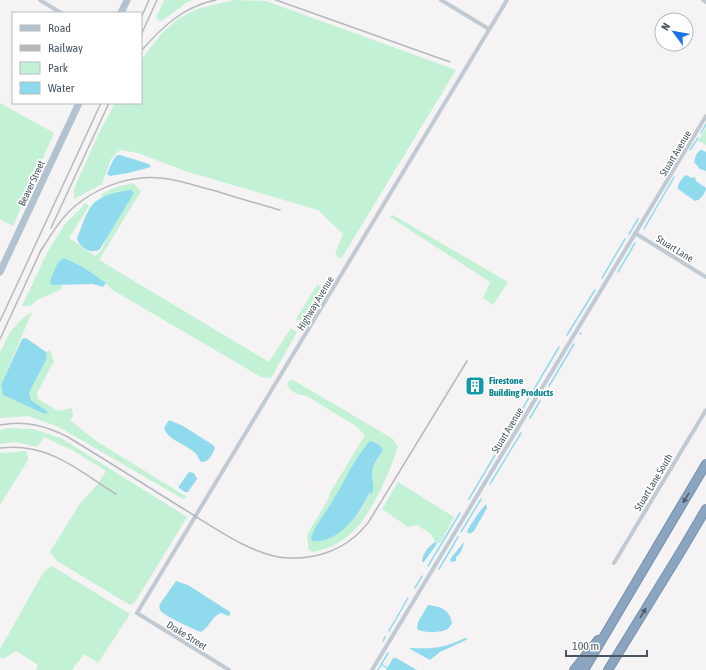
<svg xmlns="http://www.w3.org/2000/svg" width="706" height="670" font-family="'Asap Condensed',sans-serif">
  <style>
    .green { fill: #c3f1d5; fill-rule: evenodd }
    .water { fill: #90daee }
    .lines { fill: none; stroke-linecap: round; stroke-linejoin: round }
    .stream { stroke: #90daee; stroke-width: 1.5 }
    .highway-casing { stroke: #7690ad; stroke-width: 10 }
    .street { stroke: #c1cad2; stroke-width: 4 }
    .primary { stroke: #b3c2d1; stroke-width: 7 }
    .highway { stroke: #8ba5c1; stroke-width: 8 }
    .rail { stroke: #b5b8bd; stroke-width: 1.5 }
    .oneway { fill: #505e6b }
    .labels { text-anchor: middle; stroke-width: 3.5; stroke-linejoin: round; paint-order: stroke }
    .street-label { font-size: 10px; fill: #4a5661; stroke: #fff }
    .culture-label { font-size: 10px; font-weight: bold; fill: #0d838f; stroke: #fff; text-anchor: start }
  </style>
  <rect width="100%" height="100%" fill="#f5f3f3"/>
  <g class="green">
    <polygon points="164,0 194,0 188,2 161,21 156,18"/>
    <polygon points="234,0 266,1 456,70 341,259 335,254 343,234 318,210 185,171 138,153 120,150 111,159 102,184 74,199 74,189 99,133 115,103 141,103 141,60 162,33 178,19 197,9"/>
    <polygon points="0,103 54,133 13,226 0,219"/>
    <polygon points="706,128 706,145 698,141"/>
    <polygon points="133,183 141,191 99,260 269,362 291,328 297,332 271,378 261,377 111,289 106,283 83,267 53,285 61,284 62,289 37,300 30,306 22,306 47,253 65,224 86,203 89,206 69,238 95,256 102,249 107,237 120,191 103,198 101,195 113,188"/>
    <polygon points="393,215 508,282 493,305 483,298 490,282 390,217"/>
    <polygon points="317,285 324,289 307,317 301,321 296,319"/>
    <polygon points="32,312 1,385 47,412 31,400 29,393 47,358 46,352 50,350 54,361 37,393 38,399 58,411 72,408 73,416 70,420 96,441 187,497 183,499 59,427 28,416 0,418 0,352 10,332 22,319"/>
    <path d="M293,380L393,439L398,447C388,476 370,521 344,539C334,546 323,550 312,552L309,550L307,535L329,498L330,493L365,435L356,426L305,395C297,396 291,391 287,385L289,381ZM370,442H374L383,450C379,458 374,465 372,473C369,484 369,496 363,507C356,519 345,527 334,535L318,523C323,515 329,508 334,500C345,481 354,458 370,442Z"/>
    <polygon points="8,428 33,429 61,438 187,517 135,602 130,605 57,561 50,552 79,505 98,484 106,471 72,450 44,437 37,447 16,442 0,444 0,430"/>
    <polygon points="27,451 28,460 0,505 0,453"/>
    <polygon points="398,482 454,517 440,543 435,542 431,534 417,525 408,527 382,509"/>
    <polygon points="52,566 130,614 98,663 84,654 72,670 36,670 38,665 16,651 3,659 0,657 0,649 43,573"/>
  </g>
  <g class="water">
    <polygon points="700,150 702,150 706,152 706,171 700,169 694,162 696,155"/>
    <path d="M117,155H120L149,164L151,167L128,173L110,176L107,174C110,167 112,161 117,155Z"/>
    <path d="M686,175L692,178L695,177L696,181L706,188C705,194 700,200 695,201L678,189C677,184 682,178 686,175Z"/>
    <path d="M131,190L134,193L100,249C92,255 80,248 77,239C81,229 87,208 95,202C105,194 120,191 131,190Z"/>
    <polygon points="64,258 83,267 106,283 103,287 93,284 52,285 50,281 58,262"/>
    <polygon points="26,338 46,352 47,358 29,393 31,400 48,412 45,414 3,395 1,385 22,339"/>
    <path d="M169,420L183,426L213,445L215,448C212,454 210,462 201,462C198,459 198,454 194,452C185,444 168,440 164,428Z"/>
    <path d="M370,441C376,442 380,445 383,450C379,457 372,466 372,474C372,483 375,485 372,494L369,493C361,514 337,544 313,541L311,538C316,523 326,513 333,500C345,481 354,458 370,441Z"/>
    <polygon points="189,472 194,473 197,479 188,492 185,492 179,488 179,486"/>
    <path d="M486,504L487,508L474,531L469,534L467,531C473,521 479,512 486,504Z"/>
    <path d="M435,542L437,543L436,545L424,562H422C422,554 428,547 435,542Z"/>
    <path d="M464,542C463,547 461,554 456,557V561L451,562L450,560L451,558Z"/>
    <path d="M176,581L188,585L230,612V615L229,616L221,613C212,616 210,627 201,632C193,629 164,616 160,610C159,607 159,607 160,604Z"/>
    <path d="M428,605C440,606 450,610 452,623C450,626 449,629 445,630C439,633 422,633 417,629L418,622Z"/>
    <path d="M465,638H467L466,640L440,652L430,660L410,649V648C434,649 444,648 465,638Z"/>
    <polygon points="393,658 396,658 417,670 386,670"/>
  </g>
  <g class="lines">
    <g class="stream">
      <polyline points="701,133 706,124"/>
      <polyline points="690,150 698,138"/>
      <polyline points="644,229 674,177"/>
      <polyline points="629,234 638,219"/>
      <polyline points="618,272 635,243"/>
      <polyline points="602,278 625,239"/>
      <polyline points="580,334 581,333"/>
      <polyline points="567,335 595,290"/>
      <polyline points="549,386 574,344"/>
      <polyline points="530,418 540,401"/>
      <polyline points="490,484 521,433"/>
      <polyline points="469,499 559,347"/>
      <polyline points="461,532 481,499"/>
      <polyline points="428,566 460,513"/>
      <polyline points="439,569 458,537"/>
      <polyline points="415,588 422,576"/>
      <polyline points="389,631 408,598"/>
      <polyline points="383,641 385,637"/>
      <polyline points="381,664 387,668"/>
      <polyline points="378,670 388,653"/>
    </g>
    <defs>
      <g id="highway">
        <polyline points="574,670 598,640"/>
        <polyline points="584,670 706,464"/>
        <polyline points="608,670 680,553 706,509"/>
      </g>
    </defs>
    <use href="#highway" class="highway-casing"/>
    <g class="street">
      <polyline points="40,0 61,13"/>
      <polyline points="441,0 489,29"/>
      <polyline points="703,0 706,2"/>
      <polyline points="635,233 706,277"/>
      <polyline points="614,563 706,410"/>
      <polyline points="229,670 137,613 507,0"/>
      <polyline points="372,670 706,116"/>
    </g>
    <g class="primary">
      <polyline points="121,13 127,0"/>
      <polyline points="0,272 79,103"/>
    </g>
    <use href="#highway" class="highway"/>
    <g class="rail">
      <polyline points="276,0 450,62"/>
      <polyline points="141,18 149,0"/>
      <polyline points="141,35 157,0"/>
      <path d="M141,51C162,27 184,6 216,0"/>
      <polyline points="51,228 109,103"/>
      <path d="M40,252C50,236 60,219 75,206C100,185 136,173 169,179C185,182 200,187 216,191C237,198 259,204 280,210"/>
      <polyline points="0,321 101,103"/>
      <polyline points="0,339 42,248"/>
      <path d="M0,425C25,420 46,426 68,437C104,459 139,481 174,503C205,521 252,557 288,558C311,559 335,553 353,538C359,534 363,528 368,523L467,361"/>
      <path d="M0,448C10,447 21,447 31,449C61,454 90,478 116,494"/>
    </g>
  </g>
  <defs><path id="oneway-solid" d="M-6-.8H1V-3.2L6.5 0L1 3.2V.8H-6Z"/></defs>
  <g class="oneway">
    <use href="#oneway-solid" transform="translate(686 498) rotate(121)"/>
    <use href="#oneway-solid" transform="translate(643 613) rotate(-58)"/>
  </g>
  <defs>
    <symbol id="building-square" viewBox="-11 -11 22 22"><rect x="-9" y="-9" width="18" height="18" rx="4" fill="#0f9aa8" stroke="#fff"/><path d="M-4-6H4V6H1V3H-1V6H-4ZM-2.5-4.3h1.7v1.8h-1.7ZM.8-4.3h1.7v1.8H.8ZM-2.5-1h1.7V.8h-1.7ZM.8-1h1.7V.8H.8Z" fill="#fff"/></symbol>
  </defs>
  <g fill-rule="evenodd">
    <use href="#building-square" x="464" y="375" width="22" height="22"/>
  </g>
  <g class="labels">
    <g class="street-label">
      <text transform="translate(675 153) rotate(-59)" y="4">Stuart Avenue</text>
      <text transform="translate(31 183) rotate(-65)" y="4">Beaver Street</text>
      <text transform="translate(675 248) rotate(32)" y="4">Stuart Lane</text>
      <text transform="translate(315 303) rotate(-59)" y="4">Highway Avenue</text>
      <text transform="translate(507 430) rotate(-59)" y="4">Stuart Avenue</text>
      <text transform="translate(653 482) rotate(-59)" y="4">Stuart Lane South</text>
      <text transform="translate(187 635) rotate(32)" y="4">Drake Street</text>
    </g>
    <g class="culture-label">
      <text x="489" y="384">Firestone<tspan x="489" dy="12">Building Products</tspan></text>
    </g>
  </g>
  <rect x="12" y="12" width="130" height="92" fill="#ffffff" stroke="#b7bbc0"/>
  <rect x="20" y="25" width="20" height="6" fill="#b3c2d1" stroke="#b7bbc0"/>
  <text x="48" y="32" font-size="12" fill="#4a5661">Road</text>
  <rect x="20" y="45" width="20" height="6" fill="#b5b8bd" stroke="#b7bbc0"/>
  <text x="48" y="52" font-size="12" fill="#4a5661">Railway</text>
  <rect x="20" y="62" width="20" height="12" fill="#c3f1d5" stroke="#b7bbc0"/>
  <text x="48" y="72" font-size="12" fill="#4a5661">Park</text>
  <rect x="20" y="82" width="20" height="12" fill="#90daee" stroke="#b7bbc0"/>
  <text x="48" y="92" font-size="12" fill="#4a5661">Water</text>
  <g transform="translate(674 32) rotate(302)"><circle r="19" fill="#ffffff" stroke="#b7bbc0"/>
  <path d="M0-3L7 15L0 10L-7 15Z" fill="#1a73e8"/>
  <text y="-6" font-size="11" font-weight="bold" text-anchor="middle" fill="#4a5661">N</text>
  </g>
  <path d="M566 650v6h81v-6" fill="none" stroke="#4a5661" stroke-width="2"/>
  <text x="572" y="650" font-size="12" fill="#4a5661" stroke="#ffffff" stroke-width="3" paint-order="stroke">100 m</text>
</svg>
